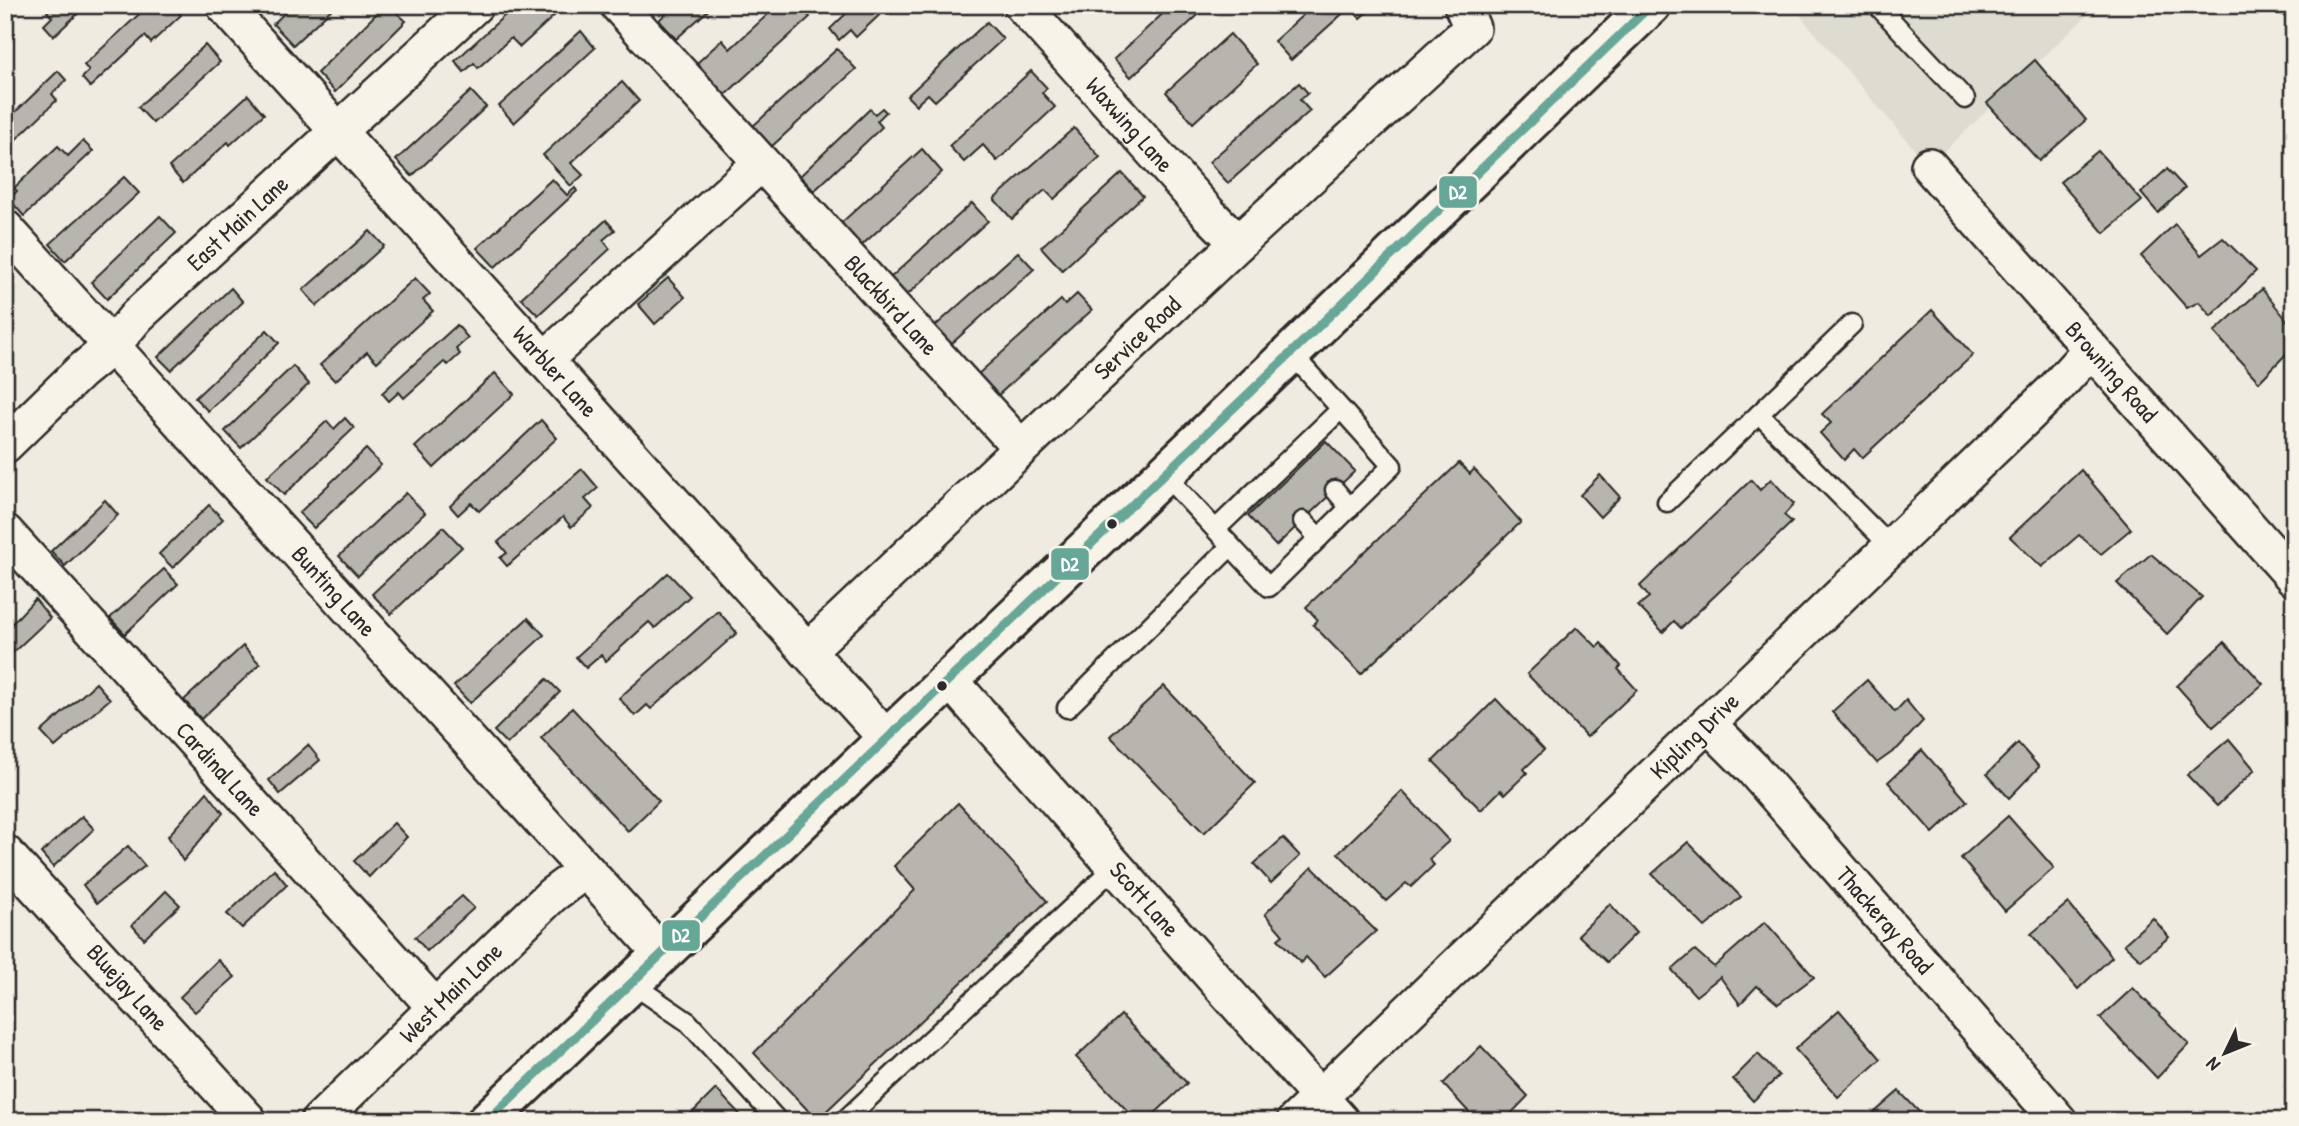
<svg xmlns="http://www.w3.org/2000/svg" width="2299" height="1126" font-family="'Patrick Hand',sans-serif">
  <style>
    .built { fill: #dedbd1 }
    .building { fill: #b8b5ae; stroke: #2b2b2b; stroke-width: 2 }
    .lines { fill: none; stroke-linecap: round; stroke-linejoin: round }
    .service-casing { stroke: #2b2b2b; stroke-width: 23 }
    .minor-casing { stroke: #2b2b2b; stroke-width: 40 }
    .secondary-casing { stroke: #2b2b2b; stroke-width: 44 }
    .service { stroke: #f7f3e8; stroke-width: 18 }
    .minor { stroke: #f7f3e8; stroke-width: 35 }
    .secondary { stroke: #f7f3e8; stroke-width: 38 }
    .bus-1-casing { stroke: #f7f3e8; stroke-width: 14 }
    .bus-1 { stroke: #67a797; stroke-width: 9 }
    .bus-dot { fill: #2b2b2b; stroke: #f7f3e8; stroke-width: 2.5 }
    .labels { text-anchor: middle; stroke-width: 6; stroke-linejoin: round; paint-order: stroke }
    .street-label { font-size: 24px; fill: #2b2b2b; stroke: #f7f3e8 }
    .line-badge { stroke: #f7f3e8; stroke-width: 2.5 }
    .badge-label { font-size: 19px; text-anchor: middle; font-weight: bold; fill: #fff }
  </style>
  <rect width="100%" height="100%" fill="#efebe0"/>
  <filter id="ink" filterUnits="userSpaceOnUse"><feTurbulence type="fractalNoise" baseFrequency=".0143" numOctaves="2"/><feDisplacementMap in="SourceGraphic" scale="14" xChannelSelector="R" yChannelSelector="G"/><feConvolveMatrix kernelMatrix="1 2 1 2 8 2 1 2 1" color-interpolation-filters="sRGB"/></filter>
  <g filter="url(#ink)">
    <polygon class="built" points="1791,5 2098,5 1929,166"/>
    <g class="building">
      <polygon points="54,5 87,5 54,36 44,25 52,17 47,12"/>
      <polygon points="149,5 172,5 181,15 151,43 145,36 90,87 82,78 89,71 84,65"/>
      <polygon points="293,5 336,5 293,45 273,24"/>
      <polygon points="385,5 405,5 397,13 406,21 335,92 317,73"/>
      <polygon points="516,5 546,5 555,15 520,47 511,38 478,68 474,63 464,72 455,61"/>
      <polygon points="675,5 714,5 676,39 659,20"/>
      <polygon points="778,5 795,5 798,8 801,5 817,5 807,14 810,17 725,95 697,63 722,40 730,49"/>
      <polygon points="855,5 890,5 856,37 850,30 839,40 830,29"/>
      <polygon points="1172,5 1209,5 1131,77 1114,59"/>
      <polygon points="1314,5 1375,5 1360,18 1350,7 1291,60 1274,41"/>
      <polygon points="2285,5 2294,5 2294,26 2279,11"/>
      <polygon points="987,22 1003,39 935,101 928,94 916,105 907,96"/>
      <polygon points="581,31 595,48 514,123 499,106"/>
      <polygon points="1230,34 1257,64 1193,123 1166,92"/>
      <polygon points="205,45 220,62 153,123 138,107"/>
      <polygon points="837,49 856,69 771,147 752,127"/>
      <polygon points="2035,60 2086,120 2039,161 1987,103"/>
      <polygon points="58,71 66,80 52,94 57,100 5,150 5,122"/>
      <polygon points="1031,71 1047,88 1042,93 1055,107 997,161 983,145 964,162 949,146"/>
      <polygon points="622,82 639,101 571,163 583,175 571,186 543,155"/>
      <polygon points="1299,83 1308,93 1300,100 1310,111 1228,183 1209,162"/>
      <polygon points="471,91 486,107 412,176 396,160"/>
      <polygon points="248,95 264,114 230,145 228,142 183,183 169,167"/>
      <polygon points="882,108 886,112 877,121 882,127 814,191 800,176 870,109 875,114"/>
      <polygon points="1074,128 1100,157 1054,199 1045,190 1012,219 994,199"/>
      <polygon points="83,141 93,151 24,216 9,199 17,191 14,188 58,146 68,156"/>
      <polygon points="922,149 942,172 861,246 840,224"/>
      <polygon points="2098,151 2142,201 2104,233 2060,182"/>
      <polygon points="2167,169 2185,188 2158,213 2141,193"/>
      <polygon points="1122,173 1143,196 1062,270 1041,247"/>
      <polygon points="124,177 139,193 65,261 50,244"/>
      <polygon points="552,179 567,195 575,188 577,191 495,267 477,248"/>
      <polygon points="972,203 988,221 906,296 890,278"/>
      <polygon points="160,216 176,233 107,299 91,282"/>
      <polygon points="606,220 615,230 603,240 610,249 538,315 521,298"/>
      <polygon points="2175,224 2201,255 2223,238 2256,271 2211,316 2199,302 2187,308 2141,256"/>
      <polygon points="370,231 384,246 317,306 303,290"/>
      <polygon points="1018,252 1034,269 949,346 933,328"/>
      <polygon points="415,278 430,294 423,300 433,311 377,362 367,352 335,381 320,365"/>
      <polygon points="668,278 685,297 655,324 638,304"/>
      <polygon points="231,288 243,302 171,370 158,357"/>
      <polygon points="2262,289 2294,329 2294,346 2259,382 2214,332"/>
      <polygon points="1077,294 1092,310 996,397 977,375 1061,300 1065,305"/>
      <polygon points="1932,310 1973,355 1862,458 1854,449 1844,460 1820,433 1831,423 1822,414"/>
      <polygon points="457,325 468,338 456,349 460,354 448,365 444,362 404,398 399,392 389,401 382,393"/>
      <polygon points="267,330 279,343 208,411 195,398"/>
      <polygon points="293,366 309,384 241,448 225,431"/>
      <polygon points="495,373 514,394 434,468 415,447"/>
      <polygon points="345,418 354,428 284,495 267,477 327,421 334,429"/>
      <polygon points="541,420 557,438 479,511 471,503 458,515 450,506"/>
      <polygon points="1326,441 1355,471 1276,546 1248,516"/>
      <polygon points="366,449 381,465 314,528 299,513"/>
      <polygon points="1459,463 1470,474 1474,469 1521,522 1361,674 1313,625 1318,620 1306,607"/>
      <polygon points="582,469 598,488 585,499 593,508 571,527 563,517 507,566 500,558 507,553 498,542"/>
      <polygon points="2081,470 2131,529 2101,554 2079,535 2042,567 2010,537"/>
      <polygon points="1600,475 1620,497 1600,517 1580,495"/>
      <polygon points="1771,479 1794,504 1784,515 1792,522 1681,628 1674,621 1663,632 1638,606 1649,597 1640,586 1751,480 1760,490"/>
      <polygon points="406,493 425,513 358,576 339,556"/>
      <polygon points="105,500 118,515 65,566 51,551"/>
      <polygon points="209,505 223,519 173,568 159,554"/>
      <polygon points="443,527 462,547 391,614 372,594"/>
      <polygon points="2151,554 2202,597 2167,634 2117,583"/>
      <polygon points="164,569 178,584 125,634 110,618"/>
      <polygon points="668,573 690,596 655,628 649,622 606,661 601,655 586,668 576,657"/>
      <polygon points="35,599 50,618 6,659 5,631"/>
      <polygon points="718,611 737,633 651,709 647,705 635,716 619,698"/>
      <polygon points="528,618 544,635 470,703 454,686"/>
      <polygon points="1577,627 1597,647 1601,643 1621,666 1618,669 1637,690 1587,737 1527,674"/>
      <polygon points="2224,642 2263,684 2213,727 2177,686"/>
      <polygon points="243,646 260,664 201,719 184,700"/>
      <polygon points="547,679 560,692 507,744 494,731"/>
      <polygon points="1867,680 1895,712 1906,700 1923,721 1898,748 1877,763 1832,712"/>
      <polygon points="96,683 110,699 55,747 41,732"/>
      <polygon points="1164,686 1255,783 1204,833 1110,736"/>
      <polygon points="1496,699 1544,750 1524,769 1527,773 1505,794 1501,790 1481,810 1433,761"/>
      <polygon points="572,708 659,801 628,831 541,738"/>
      <polygon points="2229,739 2255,770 2217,806 2187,775"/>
      <polygon points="2018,743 2039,767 2009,798 1987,774"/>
      <polygon points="308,745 320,760 280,794 269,780"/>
      <polygon points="1922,750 1967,801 1933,833 1888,782"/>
      <polygon points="1402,791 1449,841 1429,859 1434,865 1411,887 1406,883 1386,901 1338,853"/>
      <polygon points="207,792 223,813 183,861 168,836"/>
      <polygon points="958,803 1047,901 817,1120 754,1053 915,890 894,866"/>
      <polygon points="82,816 94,829 53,867 41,853"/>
      <polygon points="2008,816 2054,868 2005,911 1961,858"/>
      <polygon points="394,823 407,837 369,877 354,861"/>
      <polygon points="1283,838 1300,856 1271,883 1254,864"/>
      <polygon points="1688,842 1741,897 1705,927 1652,874"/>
      <polygon points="128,846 145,866 97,903 83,885"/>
      <polygon points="1312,867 1376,931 1325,977 1306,957 1301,963 1278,939 1283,935 1265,914"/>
      <polygon points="274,869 287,885 242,928 227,914"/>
      <polygon points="166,891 180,905 144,939 132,925"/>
      <polygon points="462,896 474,908 427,951 415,937"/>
      <polygon points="2068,903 2112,957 2078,989 2031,934"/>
      <polygon points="1610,904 1636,933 1607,962 1578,935"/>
      <polygon points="2153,918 2169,937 2141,960 2124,944"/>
      <polygon points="1765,922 1814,977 1778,1004 1757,986 1740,1004 1720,977 1696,996 1672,970 1695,950 1714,967"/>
      <polygon points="218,960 235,977 195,1012 180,997"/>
      <polygon points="2133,988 2189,1044 2157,1078 2100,1018"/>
      <polygon points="1839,1010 1881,1059 1838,1097 1795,1049"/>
      <polygon points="1121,1015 1187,1083 1147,1121 1137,1121 1076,1057"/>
      <polygon points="1481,1046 1528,1096 1504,1121 1477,1121 1443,1084"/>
      <polygon points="1758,1054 1779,1076 1753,1101 1733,1079"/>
      <polygon points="716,1089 746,1121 684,1121"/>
      <polygon points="1899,1091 1928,1121 1868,1121 1867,1119"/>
    </g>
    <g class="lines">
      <defs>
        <g id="service">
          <polyline points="1877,5 1965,99"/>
          <polyline points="1852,324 1759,414 1891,547"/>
          <polyline points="1163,473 1269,587 1392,466 1291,353"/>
          <polyline points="1335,490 1350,508"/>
          <polyline points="1667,502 1759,414"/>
          <polyline points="1303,521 1319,538"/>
          <polyline points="1216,529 1341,409"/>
          <polyline points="1067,708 1231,546"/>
          <polyline points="631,983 688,1022 778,1121"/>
          <polyline points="844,1121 1115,867"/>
        </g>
        <g id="minor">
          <path id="s1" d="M224,5L886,738"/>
          <path id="s2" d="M618,5L1020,447"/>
          <path id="s3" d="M1022,5L1209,214L1238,243"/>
          <path id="s4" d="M1929,166L2294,578"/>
          <path id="s5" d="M5,228L662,954"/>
          <polyline points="544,360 761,163"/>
          <path id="s6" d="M5,445L80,372L112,346L137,316L475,5"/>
          <path id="s7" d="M5,532L436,1008"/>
          <path id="s8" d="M807,651L1238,243L1472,28L1462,5"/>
          <path id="s9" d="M948,678L1341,1121"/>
          <path id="s10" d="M1708,724L1752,768L2059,1121"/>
          <path id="s11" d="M5,853L249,1121"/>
          <path id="s12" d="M319,1121L552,895L586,870"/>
          <path id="s13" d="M1295,1121L2055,389L2091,349"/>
        </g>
        <polyline id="secondary" points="487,1121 1291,353 1651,5"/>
      </defs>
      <use href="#service" class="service-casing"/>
      <use href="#minor" class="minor-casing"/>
      <use href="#secondary" class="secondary-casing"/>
      <use href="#service" class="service"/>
      <use href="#minor" class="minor"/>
      <use href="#secondary" class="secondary"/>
      <defs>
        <polyline id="bus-1" points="487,1121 1291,353 1651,5"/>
      </defs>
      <use href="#bus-1" class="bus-1-casing"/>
      <use href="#bus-1" class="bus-1"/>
    </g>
  </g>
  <g class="bus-dot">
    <circle cx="1112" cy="524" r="6"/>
    <circle cx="942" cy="686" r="6"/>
  </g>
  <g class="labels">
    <g class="street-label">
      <text dy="8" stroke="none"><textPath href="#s3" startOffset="161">Waxwing Lane</textPath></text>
      <text dy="8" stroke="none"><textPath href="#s6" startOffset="322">East Main Lane</textPath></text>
      <text dy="8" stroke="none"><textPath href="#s2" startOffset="406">Blackbird Lane</textPath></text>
      <text dy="8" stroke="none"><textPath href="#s8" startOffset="455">Service Road</textPath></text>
      <text dy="8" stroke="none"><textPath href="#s1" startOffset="494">Warbler Lane</textPath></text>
      <text dy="8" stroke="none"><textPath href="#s4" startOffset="275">Browning Road</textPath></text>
      <text dy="8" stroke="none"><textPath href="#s5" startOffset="490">Bunting Lane</textPath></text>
      <text dy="8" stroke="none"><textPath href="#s13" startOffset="555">Kipling Drive</textPath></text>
      <text dy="8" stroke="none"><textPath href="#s7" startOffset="320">Cardinal Lane</textPath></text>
      <text dy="8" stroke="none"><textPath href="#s9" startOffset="296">Scott Lane</textPath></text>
      <text dy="8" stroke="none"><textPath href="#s10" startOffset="264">Thackeray Road</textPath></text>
      <text dy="8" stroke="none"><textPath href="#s11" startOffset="182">Bluejay Lane</textPath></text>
      <text dy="8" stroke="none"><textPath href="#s12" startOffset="184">West Main Lane</textPath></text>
    </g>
  </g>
  <g class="line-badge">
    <rect x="1438" y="175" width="40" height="34" rx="7" fill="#67a797"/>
    <rect x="1050" y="547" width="40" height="34" rx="7" fill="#67a797"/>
    <rect x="661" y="919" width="40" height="33" rx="7" fill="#67a797"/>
  </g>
  <g class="badge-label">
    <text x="1458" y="199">D2</text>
    <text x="1070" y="571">D2</text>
    <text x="681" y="942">D2</text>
  </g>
  <rect width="2299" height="1126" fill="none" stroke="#f7f3e8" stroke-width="28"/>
  <rect x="14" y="14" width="2271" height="1098" fill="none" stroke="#2b2b2b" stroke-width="2.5" filter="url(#ink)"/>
  <g transform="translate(2225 1053) rotate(227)" stroke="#f7f3e8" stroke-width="5" paint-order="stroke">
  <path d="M0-5L12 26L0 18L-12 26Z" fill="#2b2b2b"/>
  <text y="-10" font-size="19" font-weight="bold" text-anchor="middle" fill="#2b2b2b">N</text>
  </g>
</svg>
